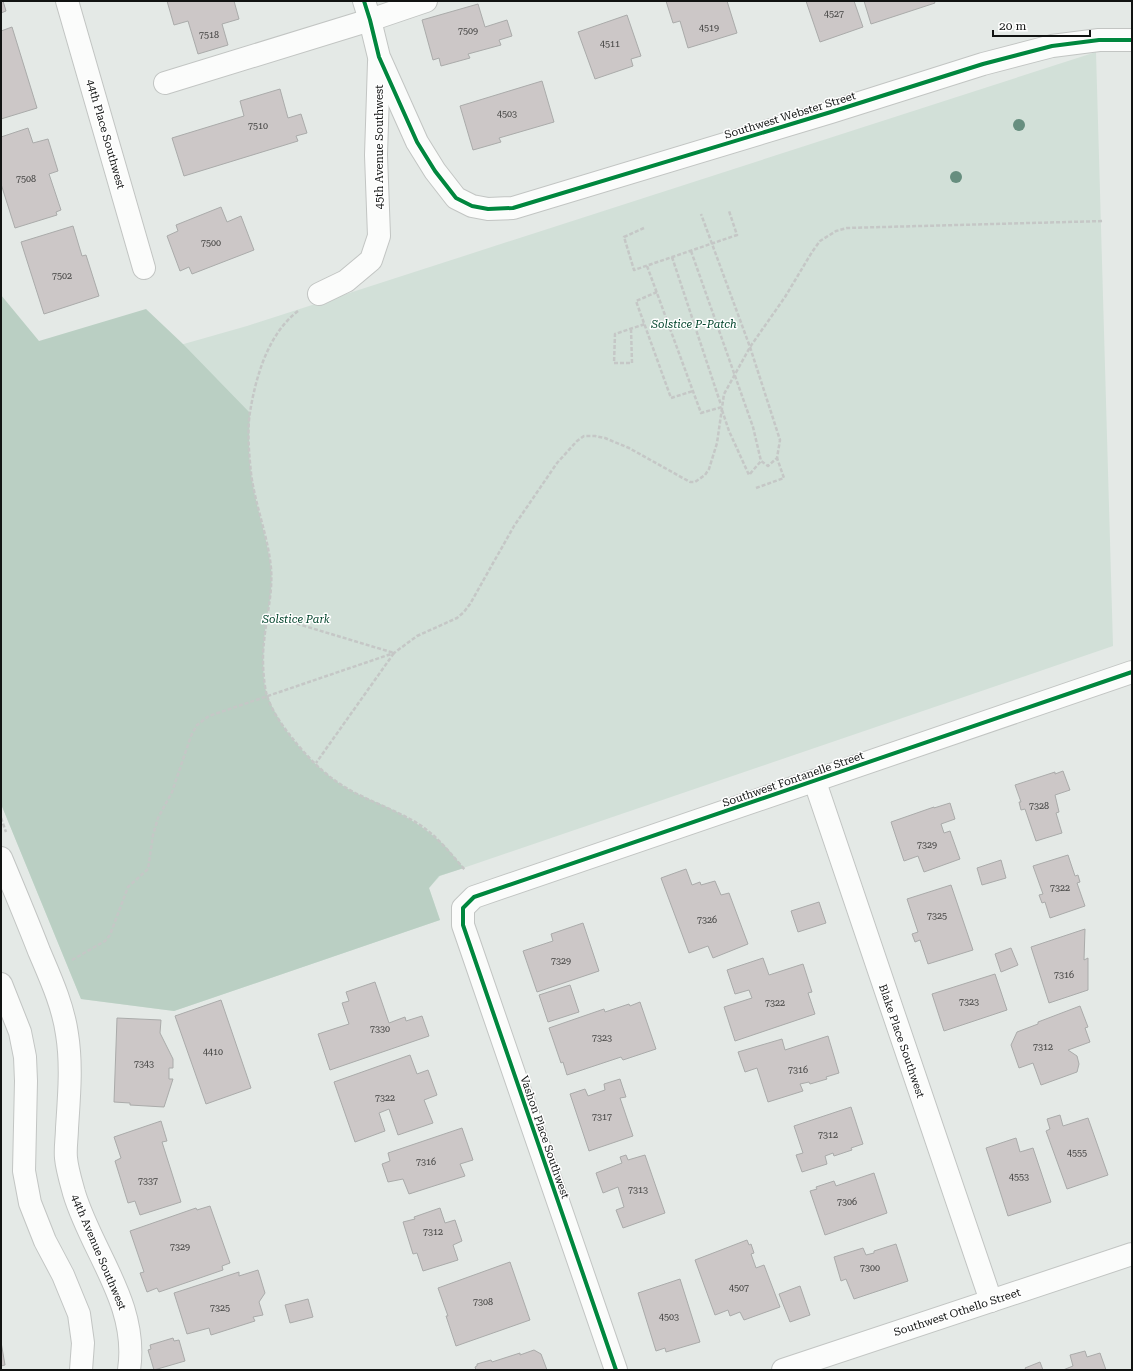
<svg xmlns="http://www.w3.org/2000/svg" width="1133" height="1371" font-family="'Roboto Serif',serif">
  <style>
    .green { fill: #d2e0d8 }
    .forest { fill: #bacfc3 }
    .building { fill: #ccc7c7; stroke: #aaabaa }
    .lines { fill: none; stroke-linecap: round; stroke-linejoin: round }
    .minor-casing { stroke: #c2c5c3; stroke-width: 24 }
    .path { stroke: #c5c7c6; stroke-width: 2.5; stroke-dasharray: 4 2; stroke-linecap: butt }
    .minor { stroke: #fbfcfb; stroke-width: 22 }
    .cycleway-casing { stroke: #fff; stroke-width: 6 }
    .cycleway { stroke: #00873e; stroke-width: 4 }
    .tree { fill: #678e7f }
    .labels { text-anchor: middle; stroke-width: 3; stroke-linejoin: round; paint-order: stroke }
    .number-label { font-size: 9px; fill: #40403f }
    .street-label { font-size: 11px; fill: #111312; stroke: #fff }
    .park-label { font-size: 11px; font-style: italic; fill: #01432a; stroke: #fff }
  </style>
  <rect width="100%" height="100%" fill="#e4e9e6"/>
  <polygon class="green" points="1096,52 1113,646 440,876 429,888 440,920 174,1011 81,999 1,804 1,396 247,326"/>
  <path class="forest" d="M1,295L39,341L146,309L183,344L250,413C249,433 248,453 251,473C255,505 267,536 271,568C274,593 265,618 264,643C263,658 262,683 268,697C279,727 307,759 333,779C352,794 376,801 397,812C414,821 430,832 444,845C451,852 457,861 464,868L439,876L429,888L440,920L174,1011L81,999L1,804Z"/>
  <g class="building">
    <polygon points="1,1 3,1 6,11 1,13"/>
    <polygon points="167,1 234,1 239,19 222,24 228,45 198,54 188,21 174,25"/>
    <polygon points="666,1 727,1 737,33 688,48 680,21 673,23"/>
    <polygon points="806,1 854,1 863,27 820,42"/>
    <polygon points="864,1 934,1 935,3 871,24"/>
    <polygon points="478,4 485,27 507,20 512,36 499,40 501,45 468,54 470,58 441,66 439,58 433,60 422,20"/>
    <polygon points="627,15 641,56 631,59 633,66 595,79 578,32"/>
    <polygon points="12,27 37,108 1,119 1,31"/>
    <polygon points="542,81 554,122 499,138 501,142 473,150 460,106"/>
    <polygon points="280,89 288,118 301,114 307,133 296,136 298,141 184,176 172,138 244,116 240,101"/>
    <polygon points="28,128 33,143 48,139 58,171 49,174 61,210 56,212 57,215 15,228 1,184 1,137"/>
    <polygon points="221,207 227,222 241,216 254,250 192,274 189,267 180,271 167,236 178,231 176,225"/>
    <polygon points="73,226 82,256 86,255 99,296 44,314 21,242"/>
    <polygon points="1063,771 1070,790 1055,795 1059,812 1056,813 1062,833 1036,841 1025,809 1021,810 1019,802 1021,802 1015,785 1055,772 1055,774"/>
    <polygon points="950,803 955,819 941,824 944,833 950,831 960,859 924,872 918,856 904,861 891,822 934,807 934,808"/>
    <polygon points="1068,855 1075,876 1078,875 1080,882 1077,883 1085,906 1050,918 1045,902 1042,903 1039,895 1043,894 1033,866"/>
    <polygon points="1001,860 1006,878 982,885 977,868"/>
    <polygon points="686,869 692,885 700,882 701,885 715,881 721,895 729,893 748,944 713,958 708,946 689,953 661,878"/>
    <polygon points="951,885 973,950 928,964 920,940 915,942 912,934 918,932 907,899"/>
    <polygon points="819,902 826,923 798,932 791,911"/>
    <polygon points="583,923 599,971 537,992 523,951 553,941 551,934"/>
    <polygon points="1085,929 1084,960 1088,958 1088,990 1049,1003 1031,947"/>
    <polygon points="1011,948 1018,965 1001,972 995,954"/>
    <polygon points="763,958 769,975 803,964 812,992 808,993 815,1014 735,1041 724,1007 752,998 749,990 735,994 727,970"/>
    <polygon points="995,974 1007,1010 944,1031 932,994"/>
    <polygon points="375,982 389,1023 405,1017 406,1021 422,1016 429,1036 330,1070 318,1034 349,1024 342,1003 349,1001 346,992"/>
    <polygon points="570,985 579,1012 548,1022 539,995"/>
    <polygon points="221,1000 251,1088 206,1104 175,1016"/>
    <polygon points="640,1002 656,1049 623,1060 621,1057 567,1075 563,1062 561,1063 549,1028 604,1009 605,1012 629,1004 630,1006"/>
    <polygon points="1080,1006 1088,1027 1085,1028 1090,1042 1068,1050 1077,1056 1079,1064 1077,1072 1041,1085 1033,1063 1019,1068 1011,1045 1017,1032 1038,1024 1038,1022"/>
    <polygon points="117,1018 161,1020 160,1033 173,1059 173,1068 169,1068 169,1079 173,1079 164,1107 130,1105 130,1103 114,1102"/>
    <polygon points="828,1036 839,1073 826,1077 827,1079 810,1084 809,1082 800,1084 803,1091 768,1102 757,1068 745,1072 738,1052 782,1039 785,1050"/>
    <polygon points="410,1055 417,1074 428,1070 437,1095 424,1100 433,1123 398,1135 389,1109 379,1113 385,1131 355,1142 334,1082"/>
    <polygon points="620,1079 626,1097 620,1098 633,1136 589,1151 570,1094 585,1089 588,1096 605,1090 604,1084"/>
    <polygon points="851,1107 863,1144 851,1148 852,1150 834,1156 833,1153 825,1156 827,1164 802,1172 796,1155 803,1153 794,1126"/>
    <polygon points="1060,1115 1063,1126 1088,1118 1108,1175 1067,1189 1046,1131 1050,1129 1047,1119"/>
    <polygon points="161,1121 167,1141 162,1142 181,1202 140,1215 135,1201 128,1203 115,1161 121,1158 114,1137"/>
    <polygon points="462,1128 473,1160 460,1164 465,1176 409,1194 403,1179 388,1182 382,1164 390,1161 388,1153"/>
    <polygon points="1016,1138 1020,1152 1033,1148 1051,1202 1008,1216 986,1148"/>
    <polygon points="626,1155 628,1160 645,1155 665,1213 623,1228 616,1210 624,1207 618,1187 603,1193 596,1173 622,1163 620,1157"/>
    <polygon points="874,1173 887,1213 825,1235 810,1191 817,1189 816,1187 834,1181 836,1186"/>
    <polygon points="210,1206 230,1263 222,1266 223,1270 159,1292 157,1288 147,1292 140,1273 144,1272 130,1231 196,1208 197,1210"/>
    <polygon points="440,1208 445,1223 455,1220 462,1241 453,1245 458,1260 423,1271 417,1253 413,1254 403,1222 415,1219 414,1217"/>
    <polygon points="747,1240 749,1245 751,1244 754,1253 751,1254 756,1268 764,1265 780,1307 744,1320 740,1312 730,1316 728,1310 715,1315 695,1260"/>
    <polygon points="896,1244 908,1281 854,1299 846,1279 841,1281 834,1257 863,1248 866,1255 874,1253 874,1251"/>
    <polygon points="510,1262 530,1320 456,1346 446,1316 448,1316 438,1288"/>
    <polygon points="258,1270 265,1293 259,1302 263,1315 253,1317 255,1321 211,1335 209,1328 187,1334 174,1293 239,1272 239,1276"/>
    <polygon points="680,1279 700,1342 666,1352 665,1348 656,1351 638,1293"/>
    <polygon points="800,1286 810,1315 790,1322 779,1294"/>
    <polygon points="308,1299 313,1317 290,1323 285,1305"/>
    <polygon points="173,1338 174,1341 179,1340 185,1361 154,1370 148,1350 151,1349 150,1345"/>
    <polygon points="1,1342 5,1365 1,1366"/>
    <polygon points="534,1350 541,1354 547,1370 476,1370 475,1367 477,1366 477,1364 491,1360 492,1362 520,1353 520,1355"/>
    <polygon points="1085,1351 1087,1357 1100,1353 1106,1370 1063,1370 1073,1366 1070,1355"/>
    <polygon points="1040,1362 1043,1370 1026,1370 1025,1368"/>
  </g>
  <g class="lines">
    <defs>
      <g id="minor">
        <polyline points="67,1 144,268"/>
        <polyline points="364,1 370,20 379,57 417,142 435,171 456,198 472,206 488,209 513,208 831,112 983,64 1052,46 1099,40 1132,40"/>
        <polyline points="165,83 370,20 426,1"/>
        <polyline points="319,294 346,281 371,260 379,236 376,155 379,62"/>
        <polyline points="815,782 991,1301"/>
        <path d="M1,858C14,889 27,920 39,951C50,977 63,1005 67,1034C72,1065 69,1097 67,1128C67,1137 65,1148 66,1158C67,1169 71,1182 74,1193C92,1253 139,1304 129,1370"/>
        <polyline points="1,984 20,1032 25,1057 26,1081 24,1171 30,1203 45,1241 63,1275 79,1314 83,1343 81,1370"/>
        <polyline points="616,1370 463,925 463,908 474,897 1132,672"/>
        <polyline points="783,1370 1132,1254"/>
      </g>
    </defs>
    <use href="#minor" class="minor-casing"/>
    <g class="path">
      <polyline points="644,228 624,237 634,270 737,235 729,211"/>
      <polyline points="691,251 753,427 761,461 768,466 777,458 780,440 750,347 701,214"/>
      <polyline points="672,257 721,405"/>
      <polyline points="647,266 701,413 722,407"/>
      <polyline points="657,292 636,301 671,398 693,391"/>
      <path d="M298,311C268,334 256,376 250,412C247,431 249,453 251,473C255,505 268,536 271,568C273,593 266,618 264,642C262,657 263,681 267,696C272,711 283,727 293,739C303,752 320,770 333,779C359,799 392,807 420,825C438,837 451,854 465,870"/>
      <polyline points="631,329 632,363 614,363 615,334 645,324"/>
      <polyline points="722,410 729,431 749,475 761,461"/>
      <polyline points="756,488 784,478 777,458"/>
      <polyline points="268,615 394,653 316,763"/>
      <polyline points="1,818 6,832"/>
      <polyline points="72,960 105,941 110,935 128,887 148,869 153,835 158,818 172,792 191,736 197,725 209,716 394,653 417,636 457,618 464,612 470,604 514,526 557,463 577,441 584,436 595,436 605,438 629,448 690,482 695,482 705,475 709,469 717,443 724,394 750,347 785,297 812,252 820,241 836,231 847,228 1104,221"/>
    </g>
    <use href="#minor" class="minor"/>
    <defs>
      <g id="cycleway">
        <polyline points="364,1 370,20 379,57 417,142 435,171 456,198 472,206 488,209 513,208 831,112 983,64 1052,46 1099,40 1132,40"/>
        <polyline points="616,1370 463,925 463,908 474,897 1132,672"/>
      </g>
    </defs>
    <use href="#cycleway" class="cycleway-casing"/>
    <use href="#cycleway" class="cycleway"/>
  </g>
  <g class="tree">
    <circle cx="1019" cy="125" r="6"/>
    <circle cx="956" cy="177" r="6"/>
  </g>
  <g class="labels">
    <g class="number-label">
      <text x="834" y="17">4527</text>
      <text x="709" y="31">4519</text>
      <text x="468" y="34">7509</text>
      <text x="209" y="38">7518</text>
      <text x="610" y="47">4511</text>
      <text x="507" y="117">4503</text>
      <text x="258" y="129">7510</text>
      <text x="26" y="182">7508</text>
      <text x="211" y="246">7500</text>
      <text x="62" y="279">7502</text>
      <text x="1039" y="809">7328</text>
      <text x="927" y="848">7329</text>
      <text x="1060" y="891">7322</text>
      <text x="937" y="919">7325</text>
      <text x="707" y="923">7326</text>
      <text x="561" y="964">7329</text>
      <text x="1064" y="978">7316</text>
      <text x="969" y="1005">7323</text>
      <text x="775" y="1006">7322</text>
      <text x="380" y="1032">7330</text>
      <text x="602" y="1041">7323</text>
      <text x="1043" y="1050">7312</text>
      <text x="213" y="1055">4410</text>
      <text x="144" y="1067">7343</text>
      <text x="798" y="1073">7316</text>
      <text x="385" y="1101">7322</text>
      <text x="602" y="1120">7317</text>
      <text x="828" y="1138">7312</text>
      <text x="1077" y="1156">4555</text>
      <text x="426" y="1165">7316</text>
      <text x="1019" y="1180">4553</text>
      <text x="148" y="1184">7337</text>
      <text x="638" y="1193">7313</text>
      <text x="847" y="1205">7306</text>
      <text x="433" y="1235">7312</text>
      <text x="180" y="1250">7329</text>
      <text x="870" y="1271">7300</text>
      <text x="739" y="1291">4507</text>
      <text x="483" y="1305">7308</text>
      <text x="220" y="1311">7325</text>
      <text x="669" y="1320">4503</text>
    </g>
    <g class="street-label">
      <text transform="translate(790 115) rotate(-17)" y="4">Southwest Webster Street</text>
      <text transform="translate(106 134) rotate(74)" y="4">44th Place Southwest</text>
      <text transform="translate(379 147) rotate(-90)" y="4">45th Avenue Southwest</text>
      <text transform="translate(793 779) rotate(-19)" y="4">Southwest Fontanelle Street</text>
      <text transform="translate(902 1041) rotate(71)" y="4">Blake Place Southwest</text>
      <text transform="translate(545 1137) rotate(71)" y="4">Vashon Place Southwest</text>
      <text transform="translate(99 1252) rotate(67)" y="4">44th Avenue Southwest</text>
      <text transform="translate(957 1312) rotate(-18)" y="4">Southwest Othello Street</text>
    </g>
    <g class="park-label">
      <text x="694" y="328">Solstice P-Patch</text>
      <text x="296" y="623">Solstice Park</text>
    </g>
  </g>
  <rect width="1133" height="1371" fill="none" stroke="#111312" stroke-width="4"/>
  <path d="M993 30v6h97v-6" fill="none" stroke="#111312" stroke-width="2"/>
  <text x="999" y="30" font-size="12" fill="#111312" stroke="#ffffff" stroke-width="3" paint-order="stroke">20 m</text>
</svg>
